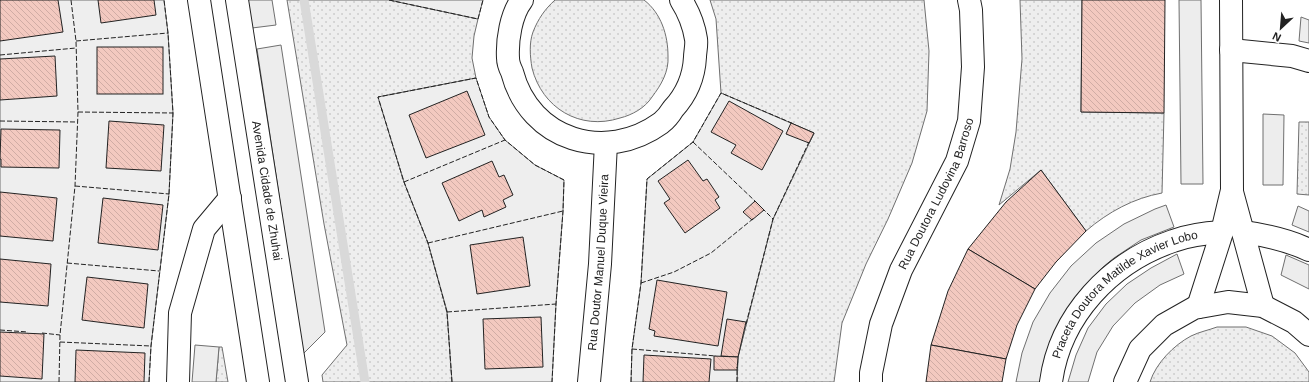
<svg xmlns="http://www.w3.org/2000/svg" width="1309" height="382" font-family="Helvetica,sans-serif">
  <style>
    .grass { fill: url(#grass-dots); stroke: #6f6f6f }
    .garden { fill: #eee; stroke: #6f6f6f }
    .parking { fill: #ededed; stroke: #6f6f6f }
    .lines { fill: none; stroke-linecap: round; stroke-linejoin: round }
    .stream { stroke: #d9d9d9; stroke-width: 9 }
    .building { fill: url(#building-back-hatch); stroke: #222 }
    .minor-casing { stroke: #222; stroke-width: 24 }
    .primary-casing { stroke: #222; stroke-width: 24 }
    .minor { stroke: #fff; stroke-width: 22 }
    .primary { stroke: #fff; stroke-width: 22 }
    .fence { stroke: #222; stroke-width: 1; stroke-dasharray: 5 2; stroke-linecap: butt }
    .labels { text-anchor: middle; stroke-width: 3; stroke-linejoin: round; paint-order: stroke }
    .street-label { font-size: 12px; fill: #222; stroke: #fff }
  </style>
  <defs>
    <pattern id="grass-dots" width="8" height="8" patternUnits="userSpaceOnUse"><rect width="8" height="8" fill="#eee"/><path d="M2 2h.1M6 6h.1" fill="none" stroke="#ccc" stroke-width="1.8" stroke-linecap="round"/></pattern>
    <pattern id="building-back-hatch" width="6" height="6" patternUnits="userSpaceOnUse"><rect width="6" height="6" fill="#f3c9c0"/><path d="M-1 5l2 2M0 0l6 6M5-1l2 2" fill="none" stroke="#d0aca5"/></pattern>
  </defs>
  <rect width="100%" height="100%" fill="#fff"/>
  <g class="grass">
    <polygon points="287,0 389,0 478,19 474,36 472,58 476,78 378,97 404,182 428,243 447,312 452,382 323,382 322,375 347,345 324,224"/>
    <path d="M555,0H644C661,13 668,35 668,56C669,72 661,85 652,97C645,108 632,115 620,118C580,131 542,108 532,68C530,56 529,43 533,32C538,19 545,9 555,0Z"/>
    <polygon points="710,0 924,0 929,51 927,111 912,163 888,219 866,264 842,323 834,382 737,382 738,357 773,219 814,133 721,93 716,19"/>
    <path d="M1020,0H1082L1081,112L1164,113L1162,193C1134,198 1108,212 1086,231L1041,170L999,205L1010,169L1016,132L1022,59Z"/>
    <polygon points="1299,122 1309,122 1309,195 1297,194"/>
    <path d="M1217,327H1246L1272,336L1295,353L1309,372V382H1150C1156,363 1174,345 1191,336C1199,332 1209,330 1217,327Z"/>
    <polygon points="219,347 222,347 228,382 216,382"/>
  </g>
  <g class="garden">
    <polygon points="0,0 164,0 168,33 173,113 169,194 151,346 149,382 0,382"/>
    <polygon points="389,0 483,0 478,19"/>
    <polygon points="476,78 489,117 505,140 535,165 564,180 563,211 556,304 552,382 452,382 447,311 428,243 404,182 378,97"/>
    <polygon points="721,93 814,133 773,219 738,357 737,382 631,382 632,349 641,283 647,179 693,142"/>
  </g>
  <g class="parking">
    <polygon points="247,0 272,0 276,25 252,28"/>
    <polygon points="1179,0 1201,0 1203,184 1181,184"/>
    <polygon points="1301,17 1309,20 1309,43 1299,41"/>
    <polygon points="281,45 325,332 303,354 257,49"/>
    <polygon points="1263,114 1284,115 1283,185 1263,185"/>
    <polygon points="1166,205 1174,227 1141,240 1114,258 1103,267 1092,279 1072,302 1041,382 1016,382 1022,353 1033,322 1050,293 1071,266 1096,243 1124,224 1155,209"/>
    <polygon points="1298,206 1309,211 1309,232 1292,225"/>
    <polygon points="1177,254 1184,274 1160,285 1135,303 1113,326 1097,352 1088,382 1068,382 1076,355 1088,328 1106,304 1127,284 1151,268"/>
    <polygon points="1286,255 1309,265 1309,289 1281,275"/>
    <polygon points="195,345 219,347 216,382 192,382"/>
  </g>
  <g class="lines">
    <polyline class="stream" points="304,0 365,382"/>
  </g>
  <g class="building">
    <polygon points="0,0 58,0 63,32 0,41"/>
    <polygon points="98,0 154,0 156,15 101,23"/>
    <polygon points="1082,0 1165,0 1164,113 1081,112"/>
    <rect x="97" y="47" width="66" height="47"/>
    <polygon points="55,56 57,96 0,100 0,59"/>
    <polygon points="467,91 485,135 426,158 409,115"/>
    <polygon points="729,101 783,131 762,170 731,153 736,145 711,132"/>
    <polygon points="109,121 164,125 161,171 106,168"/>
    <polygon points="791,123 814,133 809,143 786,134"/>
    <polygon points="1,129 60,130 59,168 1,167 1,159 0,159"/>
    <polygon points="688,160 703,181 707,179 719,197 715,200 720,208 685,233 664,203 670,199 658,181"/>
    <polygon points="492,161 499,177 504,175 513,195 503,200 506,207 484,217 482,210 459,221 442,183"/>
    <polygon points="1041,170 1086,231 1056,262 1035,289 968,249 1006,202"/>
    <polygon points="0,192 57,198 53,241 0,236"/>
    <polygon points="103,198 163,205 158,250 98,243"/>
    <polygon points="755,201 764,210 752,220 743,212"/>
    <polygon points="523,237 530,286 477,294 470,245"/>
    <polygon points="968,249 1035,289 1017,325 1006,359 931,345 948,291"/>
    <polygon points="0,259 51,264 48,306 0,302"/>
    <polygon points="87,277 148,284 144,328 82,320"/>
    <polygon points="657,280 727,292 718,346 654,336 655,331 649,329"/>
    <polygon points="541,317 543,367 485,369 483,319"/>
    <polygon points="727,319 746,322 738,357 721,356"/>
    <polygon points="0,332 44,334 42,379 0,376"/>
    <polygon points="931,345 1006,359 1002,382 926,382"/>
    <polygon points="76,350 145,353 144,382 75,382"/>
    <polygon points="644,355 711,359 709,382 643,382"/>
    <polygon points="714,356 738,357 737,370 714,370"/>
  </g>
  <g class="lines">
    <defs>
      <g id="minor">
        <path d="M522,0C511,14 507,40 508,58C508,63 510,68 512,72C530,141 606,163 661,123C666,119 670,114 673,109C686,95 694,77 695,57C695,52 697,45 696,39C694,26 688,11 681,0"/>
        <polyline points="1231,50 1292,56 1309,61"/>
        <polyline points="1232,192 1263,306"/>
        <path d="M1243,232C1265,235 1288,240 1309,250"/>
        <polyline points="1198,307 1222,232 1232,190 1231,0"/>
        <polyline points="178,382 180,313 204,229 230,198"/>
        <path id="s1" d="M589,382L600,264L606,143"/>
        <path id="s2" d="M871,382V373L881,324L901,270L957,161L969,121L973,67L971,10L969,0"/>
        <path id="s3" d="M1051,382C1060,315 1111,262 1173,241C1189,235 1205,233 1222,232"/>
        <polyline points="1125,382 1140,349 1164,325 1194,308 1228,302 1263,306 1294,322 1309,335"/>
      </g>
      <g id="primary">
        <polyline points="199,0 258,382"/>
        <path id="s4" d="M237,0L297,382"/>
      </g>
    </defs>
    <use href="#minor" class="minor-casing"/>
    <use href="#primary" class="primary-casing"/>
    <use href="#minor" class="minor"/>
    <use href="#primary" class="primary"/>
    <g class="fence">
      <polyline points="389,0 478,19 483,0"/>
      <polyline points="76,41 168,33"/>
      <polyline points="0,55 76,48"/>
      <polyline points="78,112 173,113"/>
      <polyline points="0,121 77,122"/>
      <polyline points="693,142 756,202"/>
      <polyline points="404,182 505,140"/>
      <polyline points="75,186 169,194"/>
      <polyline points="762,208 773,219"/>
      <polyline points="428,243 563,211"/>
      <polyline points="67,263 159,271"/>
      <polyline points="641,283 674,272 711,253 754,218"/>
      <polyline points="447,312 556,304"/>
      <polyline points="746,324 773,219 809,142"/>
      <polyline points="0,330 28,332"/>
      <polyline points="42,333 60,335"/>
      <polyline points="60,342 151,346"/>
      <polyline points="632,349 716,356"/>
      <polyline points="59,382 60,335 75,186 78,112 76,41 71,0"/>
      <polyline points="149,382 151,346 169,194 173,113 168,33 164,0"/>
      <polyline points="452,382 447,312 428,243 404,182 378,97 476,78 489,117 505,140 535,165 564,180 563,211 556,304 552,382"/>
      <polyline points="631,382 632,349 641,283 647,179 693,142 721,93 794,124"/>
      <polyline points="737,382 737,367"/>
    </g>
  </g>
  <g class="labels">
    <g class="street-label">
      <text dy="4" stroke="none"><textPath href="#s4" startOffset="193">Avenida Cidade de Zhuhai</textPath></text>
      <text dy="4" stroke="none"><textPath href="#s2" startOffset="201">Rua Doutora Ludovina Barroso</textPath></text>
      <text dy="4" stroke="none"><textPath href="#s1" startOffset="120">Rua Doutor Manuel Duque Vieira</textPath></text>
      <text dy="4" stroke="none"><textPath href="#s3" startOffset="123">Praceta Doutora Matilde Xavier Lobo</textPath></text>
    </g>
  </g>
  <g transform="translate(1281 28) rotate(206)" stroke="#ffffff" stroke-width="3" paint-order="stroke">
  <path d="M0-3L7 15L0 10L-7 15Z" fill="#222222"/>
  <text y="-6" font-size="11" font-weight="bold" text-anchor="middle" fill="#222222">N</text>
  </g>
</svg>
